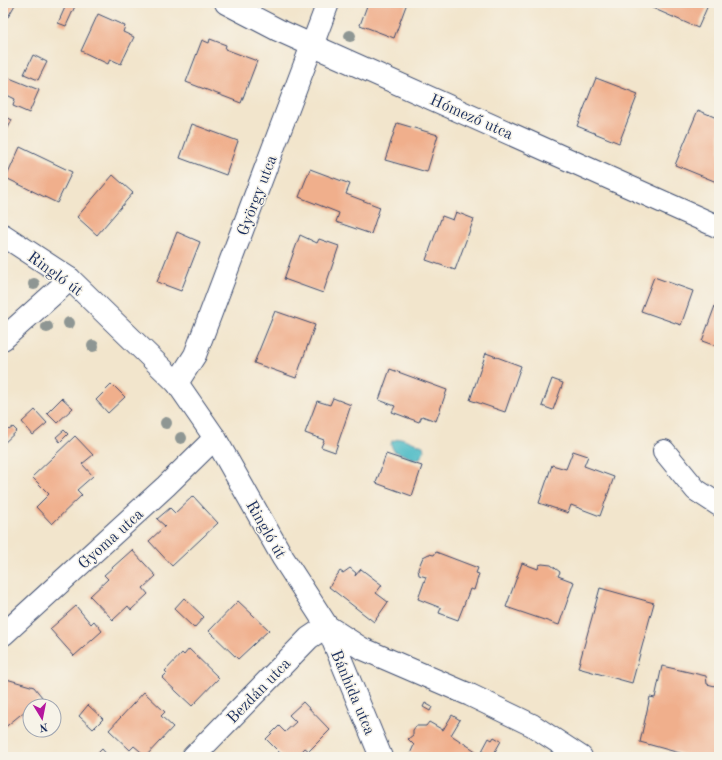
<svg xmlns="http://www.w3.org/2000/svg" width="722" height="760" font-family="'Old Standard TT',serif">
  <style>
    .water { fill: #4dbbc6; stroke: #347592 }
    .building { fill: #f0af8c }
    .lines { fill: none; stroke-linecap: round; stroke-linejoin: round }
    .minor-casing { stroke: #3b4a6e; stroke-width: 24 }
    .minor { stroke: #fff; stroke-width: 22 }
    .tree { fill: #8e9693 }
    .labels { text-anchor: middle; stroke-width: 3; stroke-linejoin: round; paint-order: stroke }
    .street-label { font-size: 16px; fill: #1b2f5e; stroke: #f7f3e8 }
  </style>
  <rect width="100%" height="100%" fill="#f7f3e8"/>
  <filter id="ink" filterUnits="userSpaceOnUse"><feTurbulence type="fractalNoise" baseFrequency=".025" numOctaves="2"/><feDisplacementMap in="SourceGraphic" scale="8" xChannelSelector="R" yChannelSelector="G"/><feConvolveMatrix kernelMatrix="1 2 1 2 8 2 1 2 1" color-interpolation-filters="sRGB"/></filter>
  <filter id="wash" filterUnits="userSpaceOnUse"><feTurbulence type="fractalNoise" baseFrequency=".012" numOctaves="4" result="noise"/><feDisplacementMap in="SourceGraphic" scale="16" xChannelSelector="R" yChannelSelector="G"/><feGaussianBlur stdDeviation="0.9" result="paint"/><feColorMatrix in="noise" values="0 0 0 0 0 0 0 0 0 0 0 0 0 0 0 0 0 1.4 0 .05"/><feComposite in="paint" operator="in"/></filter>
  <g filter="url(#wash)">
    <rect width="100%" height="100%" fill="#f2e5cc"/>
    <polygon class="water" points="401,438 423,446 424,451 420,458 417,460 394,451 391,445 392,441"/>
    <g id="blocks">
      <g class="building">
        <polygon points="3,3 16,3 8,17 3,14"/>
        <polygon points="67,3 76,4 66,26 58,23"/>
        <polygon points="368,3 407,3 394,38 360,25"/>
        <polygon points="641,3 709,3 698,28"/>
        <polygon points="98,14 125,26 123,32 134,37 121,64 110,59 108,64 81,51"/>
        <polygon points="210,39 226,45 225,49 257,61 241,103 186,82 202,40 209,43"/>
        <polygon points="33,55 47,62 38,80 24,74"/>
        <polygon points="7,77 39,90 29,113 13,106 15,99 3,93 3,86"/>
        <polygon points="596,78 638,94 619,143 577,126"/>
        <polygon points="698,110 719,119 719,183 675,165"/>
        <polygon points="3,115 12,120 3,138"/>
        <polygon points="397,123 438,135 427,172 385,160"/>
        <polygon points="192,124 238,141 226,175 180,158"/>
        <polygon points="20,147 72,172 57,203 6,178"/>
        <polygon points="310,169 350,184 346,194 380,207 371,234 336,222 339,213 299,197"/>
        <polygon points="113,175 133,193 97,235 77,217"/>
        <polygon points="456,212 474,219 455,270 426,260 442,216 453,220"/>
        <polygon points="177,232 200,242 181,291 157,282"/>
        <polygon points="300,235 317,243 319,239 339,246 323,293 284,279"/>
        <polygon points="654,277 693,291 681,325 641,311"/>
        <polygon points="719,295 719,347 702,341"/>
        <polygon points="275,311 315,325 296,378 254,363"/>
        <polygon points="486,353 521,366 505,412 470,400"/>
        <polygon points="390,369 447,390 436,421 422,416 419,422 392,412 395,406 379,400"/>
        <polygon points="552,379 563,383 553,410 542,406"/>
        <polygon points="112,384 125,397 108,413 96,400"/>
        <polygon points="62,398 73,408 57,423 47,413"/>
        <polygon points="333,398 351,405 335,452 321,447 324,440 305,433 317,401 330,405"/>
        <polygon points="35,410 47,423 33,435 22,422"/>
        <polygon points="3,424 9,430 13,427 17,431 3,444"/>
        <polygon points="64,430 68,434 60,442 56,437"/>
        <polygon points="75,436 93,455 82,464 93,476 77,490 82,495 52,524 36,507 49,494 32,477"/>
        <polygon points="573,451 588,456 584,466 614,477 600,516 571,505 568,513 539,503 552,465 566,469"/>
        <polygon points="386,454 422,466 412,496 376,483"/>
        <polygon points="193,496 218,523 172,566 149,541 165,526 157,519 170,508 175,513"/>
        <polygon points="132,550 156,576 143,588 148,594 131,610 128,606 113,620 90,596 108,579 104,575"/>
        <polygon points="436,552 478,568 476,573 479,574 474,590 470,589 458,620 439,613 441,608 418,599 426,577 419,575 418,569 423,557 429,554 434,555"/>
        <polygon points="522,563 538,569 539,565 542,564 551,565 560,572 558,576 574,582 559,625 506,607"/>
        <polygon points="350,568 356,573 355,576 361,569 382,585 376,593 388,602 374,622 329,587 340,571 343,573"/>
        <polygon points="600,588 654,603 632,683 578,668"/>
        <polygon points="184,598 204,617 194,628 174,609"/>
        <polygon points="238,601 269,630 238,659 209,631"/>
        <polygon points="76,606 91,624 94,621 102,631 74,656 50,629"/>
        <polygon points="189,649 219,678 192,706 162,678 167,673 165,671 182,653 184,655"/>
        <polygon points="662,666 706,676 707,684 719,687 719,757 694,757 640,742 650,697 655,698"/>
        <polygon points="3,678 34,687 42,697 3,729"/>
        <polygon points="144,692 165,712 161,716 173,727 146,756 134,746 130,750 109,730"/>
        <polygon points="303,702 330,730 309,751 305,748 296,757 284,757 266,739 279,726 285,732 296,722 289,715"/>
        <polygon points="425,703 432,707 430,711 423,707"/>
        <polygon points="88,705 103,719 93,729 79,716"/>
        <polygon points="452,715 460,720 451,735 485,757 409,756 414,745 408,739 413,735 413,730 416,726 426,726 429,722 443,730"/>
        <polygon points="494,737 501,741 492,757 482,751 489,738 492,740"/>
        <polygon points="102,749 109,757 94,757"/>
      </g>
    </g>
  </g>
  <g filter="url(#ink)">
    <use href="#blocks" fill-opacity="0" stroke="#3b4a6e" stroke-width="1"/>
    <g class="lines">
      <defs>
        <g id="minor">
          <polyline points="226,3 278,30 719,227"/>
          <polyline points="3,235 70,279 177,383 215,438 283,558 327,626 361,648 470,695 532,725 581,757"/>
          <polyline points="3,339 70,279"/>
          <polyline points="177,383 195,355 328,3"/>
          <polyline points="664,451 696,490 719,505"/>
          <polyline points="3,635 166,486 215,438"/>
          <polyline points="193,757 309,638 327,626 381,757"/>
        </g>
      </defs>
      <use href="#minor" class="minor-casing"/>
      <use href="#minor" class="minor"/>
    </g>
    <g class="tree">
      <circle cx="350" cy="36" r="6"/>
      <circle cx="34" cy="284" r="6"/>
      <circle cx="69" cy="323" r="6"/>
      <circle cx="47" cy="327" r="6"/>
      <circle cx="93" cy="346" r="6"/>
      <circle cx="166" cy="423" r="6"/>
      <circle cx="181" cy="438" r="6"/>
    </g>
  </g>
  <g class="labels">
    <g class="street-label">
      <text transform="translate(472 116) rotate(24)" y="6">Hómező utca</text>
      <text transform="translate(256 195) rotate(-69)" y="6">György utca</text>
      <text transform="translate(56 273) rotate(36)" y="6">Ringló út</text>
      <text transform="translate(267 529) rotate(60)" y="6">Ringló út</text>
      <text transform="translate(110 538) rotate(-42)" y="6">Gyoma utca</text>
      <text transform="translate(258 690) rotate(-46)" y="6">Bezdán utca</text>
      <text transform="translate(354 692) rotate(67)" y="6">Bánhida utca</text>
    </g>
  </g>
  <rect width="722" height="760" fill="none" stroke="#f7f3e8" stroke-width="16"/>
  <g transform="translate(42 718) rotate(170)"><circle r="19" fill="#f7f3e8" stroke="#9fa5b1"/>
  <path d="M0-3L7 15L0 10L-7 15Z" fill="#b5179e"/>
  <text y="-6" font-size="11" font-weight="bold" text-anchor="middle" fill="#1b2f5e">N</text>
  </g>
</svg>
